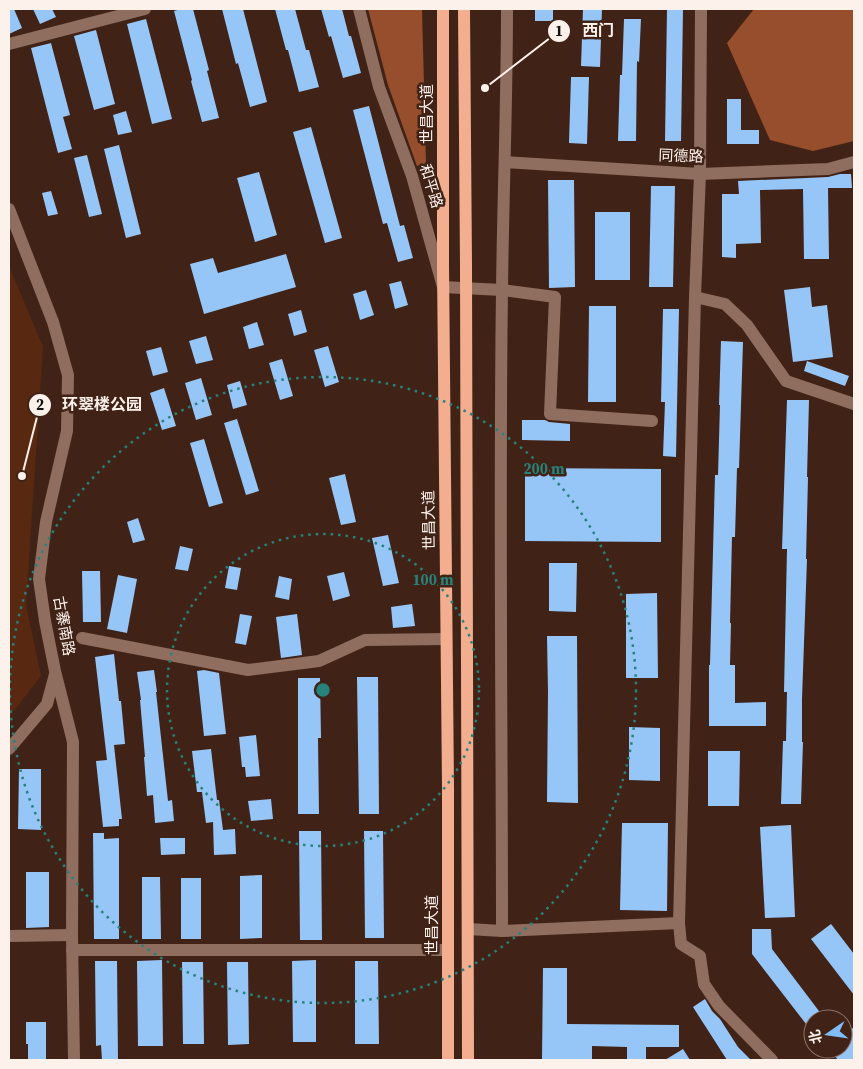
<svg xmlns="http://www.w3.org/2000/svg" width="863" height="1069" font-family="'Source Serif 4','Noto Sans SC',serif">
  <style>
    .green { fill: #592810 }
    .forest { fill: #974e2c }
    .building { fill: #96c6f8 }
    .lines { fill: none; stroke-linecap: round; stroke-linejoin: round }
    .minor { stroke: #8f6d5f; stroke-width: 12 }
    .major { stroke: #f3ae90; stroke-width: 12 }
    .ring { fill: none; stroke: #27827b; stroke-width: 2.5; stroke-dasharray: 2.5 5 }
    .labels { text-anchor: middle; stroke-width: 5; stroke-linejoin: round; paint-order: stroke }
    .street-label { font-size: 15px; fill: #fdf1ec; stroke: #402316 }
    .centre { fill: #27827b; stroke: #402316; stroke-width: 2.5 }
    .ring-label { font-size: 15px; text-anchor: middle; font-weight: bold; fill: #27827b; stroke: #402316; stroke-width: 5; stroke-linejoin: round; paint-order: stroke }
    .leader { fill: none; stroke: #fdf1ec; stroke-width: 2 }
    .callout-dot { fill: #fdf1ec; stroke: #402316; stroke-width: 2 }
    .mark-label { font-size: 15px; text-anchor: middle; font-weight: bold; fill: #111 }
    .callout-label { font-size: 16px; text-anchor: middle; font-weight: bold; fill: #fdf1ec; stroke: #402316; stroke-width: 5; stroke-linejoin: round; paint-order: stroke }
  </style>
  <rect width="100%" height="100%" fill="#402316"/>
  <polygon class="green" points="9,266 43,347 26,605 41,676 9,717"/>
  <g class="forest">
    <polygon points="368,9 422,9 426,164 417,166 388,85"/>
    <polygon points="754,9 854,9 854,141 813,151 770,140 727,43"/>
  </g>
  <g class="building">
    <polygon points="9,9 14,9 22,28 9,34"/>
    <polygon points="33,9 52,9 56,17 40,24"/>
    <polygon points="181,9 193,9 209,70 207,71 219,118 202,122 191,81 192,80 174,11"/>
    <polygon points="222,9 243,9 267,102 250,107 238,63 236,64"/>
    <polygon points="275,9 295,9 306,50 309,50 319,87 299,92 288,50 286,50"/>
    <polygon points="321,9 342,9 349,36 351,36 361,73 343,78 331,36 329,37"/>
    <rect x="535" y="9" width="18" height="12"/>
    <polygon points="583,9 602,9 600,67 581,66"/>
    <polygon points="667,9 683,9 681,141 665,141"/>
    <polygon points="146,19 172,119 152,124 127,24"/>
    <polygon points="624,19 641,19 639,62 637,61 636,141 618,141 620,75 622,75"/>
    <polygon points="96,30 115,104 94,110 74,36"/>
    <polygon points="51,43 70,115 63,117 72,149 58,153 31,48"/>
    <polygon points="571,77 589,77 587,144 569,143"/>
    <polygon points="727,99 741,99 741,130 759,130 759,144 727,144"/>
    <polygon points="369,106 400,226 404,225 413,258 398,262 387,223 383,224 353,110"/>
    <polygon points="126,111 132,132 118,135 113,115"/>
    <polygon points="311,127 342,238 325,243 293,132"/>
    <polygon points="119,145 141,234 126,238 104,149"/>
    <polygon points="87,155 102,214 89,217 74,158"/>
    <polygon points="259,172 277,235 255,242 237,178"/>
    <polygon points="840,174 851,174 852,188 828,188 829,259 804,259 803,189 760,190 761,243 736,244 736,258 722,257 722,194 739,194 738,181 828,177"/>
    <polygon points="548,180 574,180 575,287 549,288"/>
    <polygon points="651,186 675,186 673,287 649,287"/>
    <polygon points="51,191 58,214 48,216 42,193"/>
    <rect x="595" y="212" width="35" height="68"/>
    <polygon points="286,254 296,287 204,314 190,264 213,258 218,273"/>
    <polygon points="401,281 408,305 395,309 389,284"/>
    <polygon points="810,287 812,307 827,305 833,357 793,362 784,290"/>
    <polygon points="366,290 374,315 360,320 353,294"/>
    <polygon points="589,306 616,306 616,402 588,402"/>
    <polygon points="663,309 679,309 676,457 663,456 665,402 661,402"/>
    <polygon points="301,310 307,332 294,336 288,314"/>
    <polygon points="257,322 264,345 249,349 243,327"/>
    <polygon points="206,336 213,360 196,364 189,341"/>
    <polygon points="721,341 743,342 739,468 737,468 735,537 732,537 730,623 731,623 730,665 735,665 735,703 766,702 766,726 709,726 709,665 710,665 715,475 718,475 720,405 719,405"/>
    <polygon points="328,346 339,382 325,387 314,350"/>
    <polygon points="161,347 168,372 153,376 146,351"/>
    <polygon points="282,359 293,396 280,400 269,363"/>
    <polygon points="807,361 849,376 845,386 804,371"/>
    <polygon points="201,378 212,415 196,420 185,383"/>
    <polygon points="240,381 247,405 233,409 227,385"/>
    <polygon points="164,388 176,426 162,430 150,393"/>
    <polygon points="787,400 809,400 807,477 808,477 806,559 807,559 802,699 802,742 803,742 801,804 781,804 783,741 786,741 787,692 784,692 787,549 782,549"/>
    <polygon points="237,419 259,491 246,495 224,423"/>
    <polygon points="522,420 545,420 549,422 570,424 570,441 522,440"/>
    <polygon points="204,439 223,503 209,507 190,443"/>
    <polygon points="525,468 661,469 661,542 525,541"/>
    <polygon points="345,474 356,522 341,525 329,478"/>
    <polygon points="138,518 145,540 133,543 127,522"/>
    <polygon points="388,535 399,583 383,586 372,538"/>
    <polygon points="180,546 193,549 188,571 175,569"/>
    <polygon points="549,563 577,563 576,612 549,611"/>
    <polygon points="229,566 241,568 237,590 225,588"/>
    <polygon points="82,571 100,571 101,622 83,622"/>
    <polygon points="344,572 350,596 333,601 327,576"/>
    <polygon points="118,575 137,579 127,633 107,629"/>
    <polygon points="279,576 292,579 289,600 275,597"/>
    <polygon points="657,593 658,678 626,678 626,594"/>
    <polygon points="412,604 415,626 393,628 391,607"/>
    <polygon points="240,614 252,616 246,645 235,643"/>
    <polygon points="297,614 302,655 281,658 276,617"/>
    <polygon points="547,636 577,636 578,803 547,802 548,692"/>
    <polygon points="114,654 119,701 121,701 125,744 114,745 122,819 119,819 119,826 103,827 96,761 107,760 95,657"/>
    <polygon points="154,670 157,692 156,692 168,801 172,800 174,821 155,823 153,795 147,796 144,757 145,757 140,700 141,700 137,672"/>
    <polygon points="204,670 219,673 226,734 204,736 197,671"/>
    <polygon points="357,677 378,677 379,814 359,814"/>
    <polygon points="298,678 320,678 321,738 318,738 319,814 298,814"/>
    <polygon points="629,727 660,728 660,781 629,780"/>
    <polygon points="256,735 260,776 246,777 245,767 242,767 239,737"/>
    <polygon points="211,749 217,800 219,800 223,830 235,829 236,854 214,855 213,822 206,823 202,792 197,792 192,751"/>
    <polygon points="708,751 740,751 739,806 708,806"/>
    <polygon points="19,769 41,769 41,830 18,829"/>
    <polygon points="271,799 273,819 251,821 248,801"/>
    <polygon points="622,823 668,823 667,911 620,910"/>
    <polygon points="791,825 795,917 765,918 760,827"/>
    <polygon points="299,831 321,831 322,940 300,940"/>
    <polygon points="364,831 383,831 384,938 365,938"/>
    <polygon points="93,833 104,833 104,839 119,838 119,939 94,939"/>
    <polygon points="160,838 185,838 185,854 161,855"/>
    <polygon points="26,872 49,872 49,927 26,928"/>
    <polygon points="262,875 262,938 240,939 240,876"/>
    <polygon points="142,877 160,877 161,939 142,939"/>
    <rect x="181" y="878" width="20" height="61"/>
    <polygon points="831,924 854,954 854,995 811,939"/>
    <polygon points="752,929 771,929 772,949 825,1019 813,1019 813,1033 752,954"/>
    <polygon points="162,960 163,1046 138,1046 137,961"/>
    <polygon points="316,960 316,1042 293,1042 292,961"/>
    <polygon points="95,961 117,961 118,1060 102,1060 101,1045 96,1046"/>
    <polygon points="355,961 378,961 379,1044 355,1044"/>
    <polygon points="182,962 203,962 204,1044 183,1044"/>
    <polygon points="227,962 248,962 249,1044 228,1045"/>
    <polygon points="543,968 567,968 567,1024 679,1025 679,1047 646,1047 646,1060 627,1060 627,1047 592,1046 592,1060 542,1060"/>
    <polygon points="705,999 712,1011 720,1019 738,1047 751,1060 727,1060 693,1007"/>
    <polygon points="26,1022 46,1022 46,1060 28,1060 28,1044 26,1044"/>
    <polygon points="854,1027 854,1060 838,1060 829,1049 843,1049 843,1036"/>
    <polygon points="683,1049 690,1060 665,1060"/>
  </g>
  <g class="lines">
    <g class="minor">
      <polyline points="359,9 379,87 412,176 443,287 502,290 555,297 550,414 652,421"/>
      <polyline points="701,9 700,174 695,297 679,923 681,944 700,956 704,984 719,1006 772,1060"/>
      <polyline points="9,44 145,9"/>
      <polyline points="505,162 700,174 828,169 854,162"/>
      <polyline points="9,209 53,322 68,375 67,431 46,522 39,579 45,621 55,671 73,742 72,935 74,1060"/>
      <polyline points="695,297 725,304 747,325 786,381 854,404"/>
      <polyline points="82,638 248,670 319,661 365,640 446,639"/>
      <polyline points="9,749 47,704 55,674"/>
      <polyline points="468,929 502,931 679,923"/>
      <path d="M502,931C502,718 499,504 502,291C503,197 507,103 507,9"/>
      <polyline points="9,936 72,935"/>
      <polyline points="72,950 448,950"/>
    </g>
    <g class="major">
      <polyline points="443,9 443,266 448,788 448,1060"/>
      <polyline points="464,9 466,266 468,1060"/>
    </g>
  </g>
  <g class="ring">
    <circle cx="323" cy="690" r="156"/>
    <circle cx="323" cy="690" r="313"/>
  </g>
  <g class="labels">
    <g class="street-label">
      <text transform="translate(427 114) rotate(-90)" y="5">世昌大道</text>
      <text transform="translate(681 156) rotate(2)" y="5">同德路</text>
      <text transform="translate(431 186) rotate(73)" y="5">和平路</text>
      <text transform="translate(429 520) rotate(-91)" y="5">世昌大道</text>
      <text transform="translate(64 626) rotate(80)" y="5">古寨南路</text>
      <text transform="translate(432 925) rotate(-90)" y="5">世昌大道</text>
    </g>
  </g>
  <circle cx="323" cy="690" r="8" class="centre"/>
  <g class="ring-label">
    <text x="544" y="474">200 m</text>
    <text x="433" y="585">100 m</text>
  </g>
  <path class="leader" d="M485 88L559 31M22 476L40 405"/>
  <g class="callout-dot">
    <circle cx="485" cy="88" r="5"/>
    <circle cx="22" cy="476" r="5"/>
    <circle cx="559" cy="31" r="12"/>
    <circle cx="40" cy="405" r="12"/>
  </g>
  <g class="mark-label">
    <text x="559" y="36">1</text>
    <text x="40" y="410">2</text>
  </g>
  <g class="callout-label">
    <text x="598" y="36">西门</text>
    <text x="102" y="410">环翠楼公园</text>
  </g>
  <rect width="863" height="1069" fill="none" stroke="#fdf1ec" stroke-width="20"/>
  <g transform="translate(828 1034) rotate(257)"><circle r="24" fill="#402316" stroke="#8c756c"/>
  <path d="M0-4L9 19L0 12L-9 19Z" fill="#80bdfa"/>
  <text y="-8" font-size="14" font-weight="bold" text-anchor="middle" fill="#fdf1ec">北</text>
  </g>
</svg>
